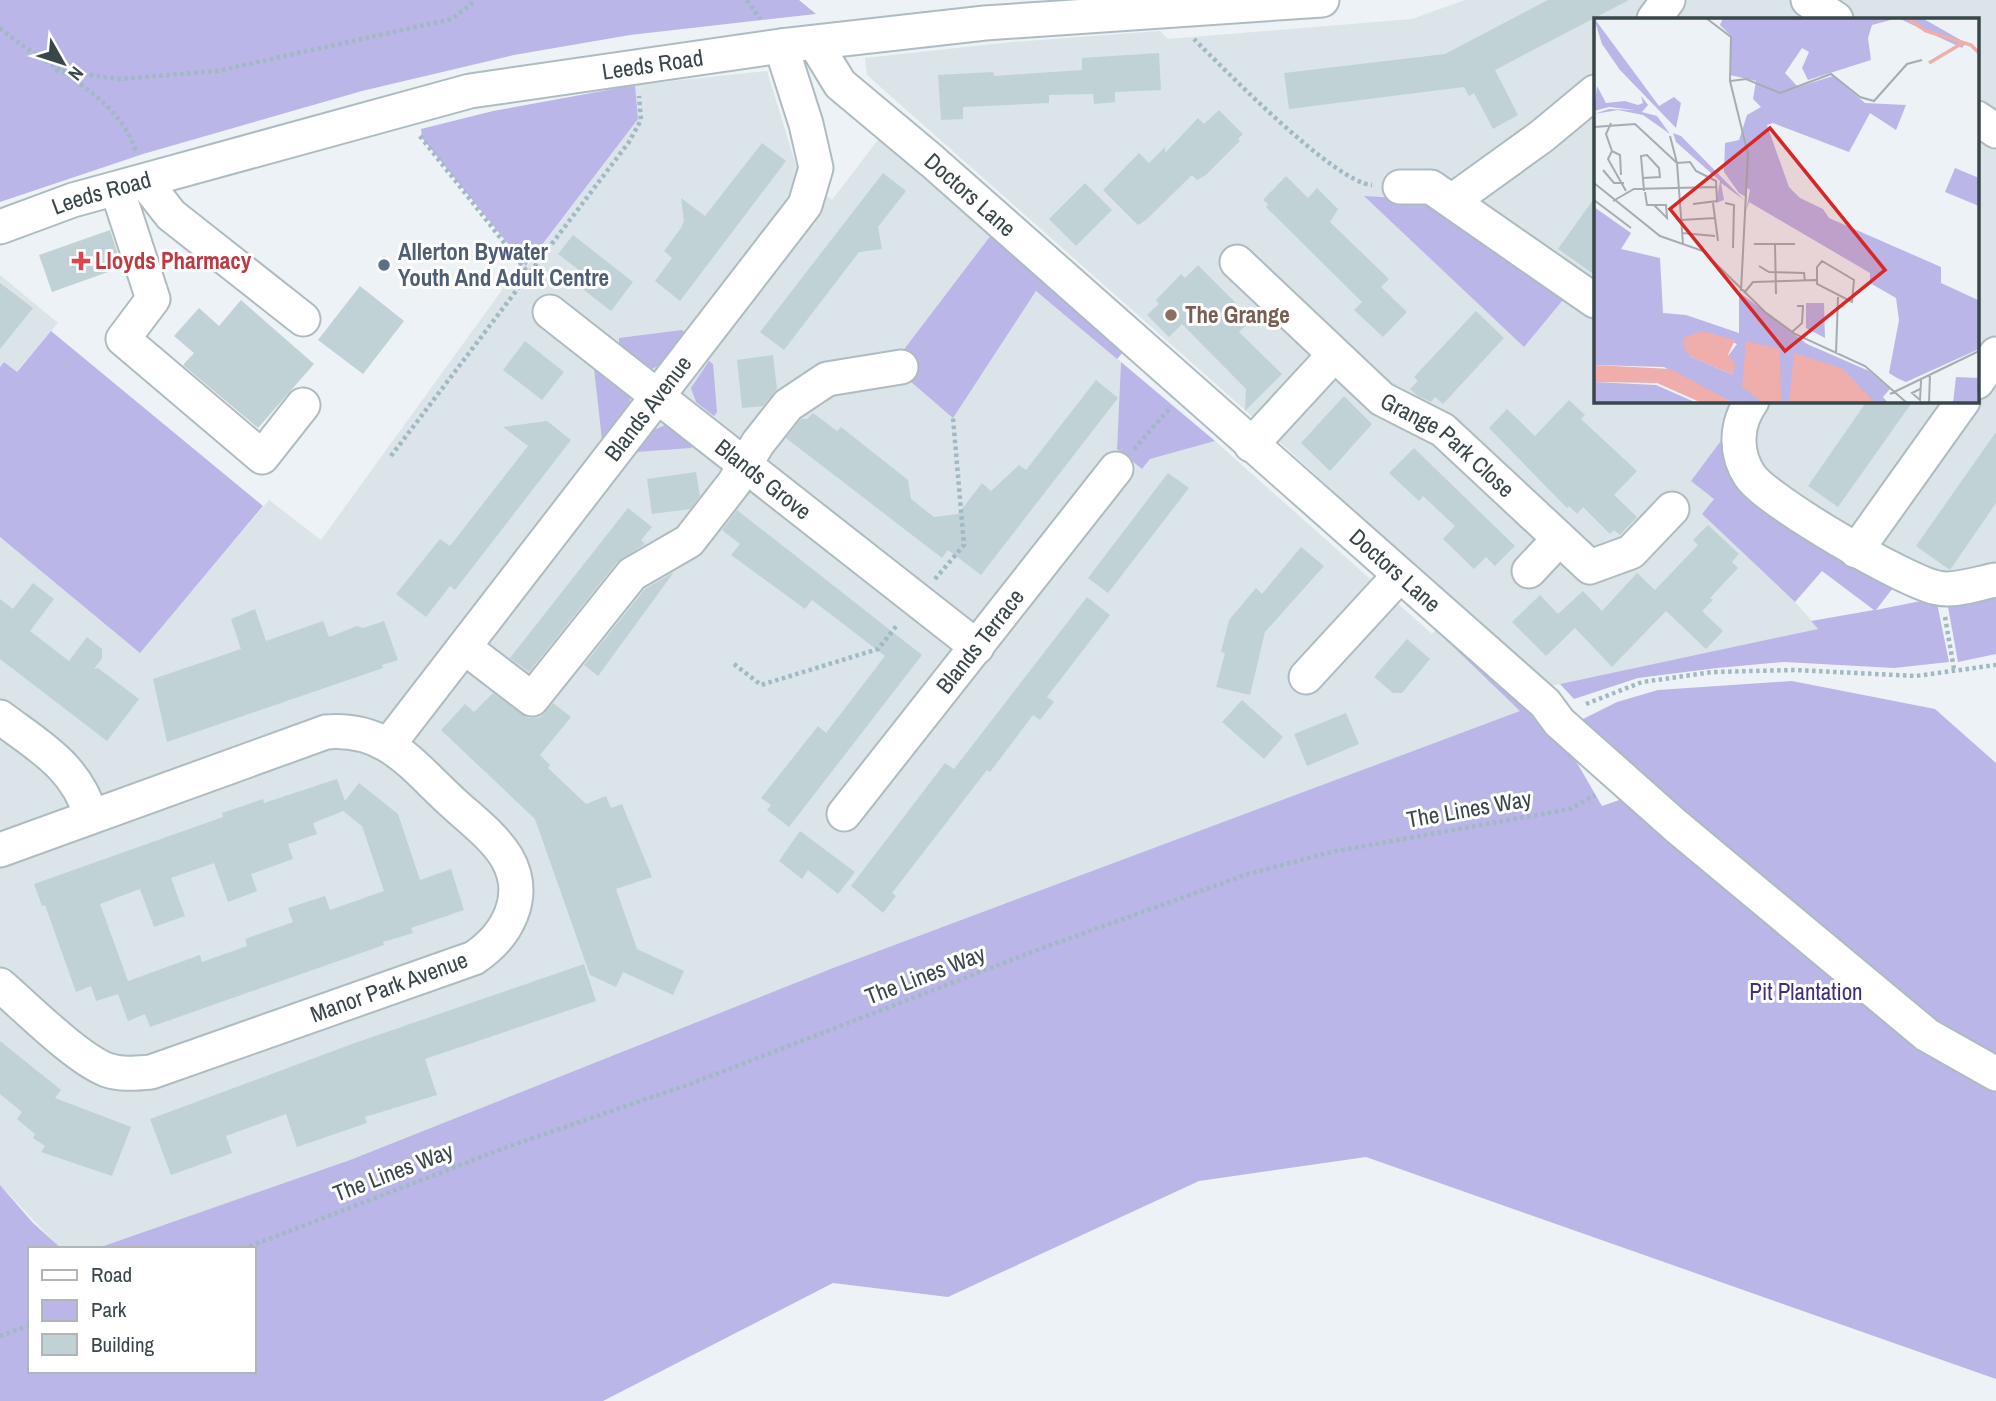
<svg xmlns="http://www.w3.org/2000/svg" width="1996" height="1401" font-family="'Archivo Narrow',sans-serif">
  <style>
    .residential { fill: #dae4e9; fill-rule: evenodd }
    .green { fill: #bab6e8 }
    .building { fill: #c1d2d7; fill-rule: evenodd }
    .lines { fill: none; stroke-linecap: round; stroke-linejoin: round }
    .minor-casing { stroke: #aebcc1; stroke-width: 37 }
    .path { stroke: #a0b9c2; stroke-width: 4.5; stroke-dasharray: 3.5 3.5; stroke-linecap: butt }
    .minor { stroke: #fff; stroke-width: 33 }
    .health-dot { fill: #e0444e; stroke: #fff; stroke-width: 2.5 }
    .service-dot { fill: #5c6f8a; stroke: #fff; stroke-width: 2.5 }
    .education-dot { fill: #8d6e63; stroke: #fff; stroke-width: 2.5 }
    .labels { text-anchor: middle; stroke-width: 6; stroke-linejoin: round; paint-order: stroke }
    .street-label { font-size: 23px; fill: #39464a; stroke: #fff }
    .service-label { font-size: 23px; font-weight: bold; fill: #4e5e75; stroke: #fff; text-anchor: start }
    .health-label { font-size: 23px; font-weight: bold; fill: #be3a42; stroke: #fff; text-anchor: start }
    .education-label { font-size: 23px; font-weight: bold; fill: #785e54; stroke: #fff; text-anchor: start }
    .park-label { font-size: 23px; fill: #402d7b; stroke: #fff }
    .inset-river { fill: none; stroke: #efadab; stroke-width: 3.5 }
    .inset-road { fill: none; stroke: #a4adb1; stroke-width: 2 }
    .view { fill: #d62828; fill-opacity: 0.15; stroke: #d62828; stroke-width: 3.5 }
    .inset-edge { fill: none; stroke: #39464a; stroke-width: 3.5 }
  </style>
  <rect width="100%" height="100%" fill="#ecf2f5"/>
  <g class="residential">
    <path d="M1465,0H1996V589L1714,499L1702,514L1795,602L1819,629L1546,687L1244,409L867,75L865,58L1012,42L1160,31L1168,39L1412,19ZM1595,19H1977V401H1595Z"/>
    <polygon points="767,71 799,175 832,200 881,136 991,235 899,356 952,417 1036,291 1121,362 1117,449 1142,469 1150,459 1215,441 1432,634 1436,630 1521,711 833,968 350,1160 95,1249 61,1249 0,1185 0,537 140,652 269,500 321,540 523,261 527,266 638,119 635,85"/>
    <polygon points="0,275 58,323 16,372 4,362 0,367"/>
  </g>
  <g class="green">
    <polygon points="0,0 799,0 816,14 630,35 514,55 362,91 143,154 0,202"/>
    <polygon points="635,85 638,119 526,266 422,138 421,129 493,111"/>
    <polygon points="1364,196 1429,200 1567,295 1524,347"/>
    <polygon points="991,235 1125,350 1117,359 1036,291 953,418 903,375 899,356"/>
    <polygon points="682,330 685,333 660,365 652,369 619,345 619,338"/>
    <polygon points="51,331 263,506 140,653 0,537 0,367 4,362 17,372"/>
    <polygon points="709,361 713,364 717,412 714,416 696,402 691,388"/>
    <polygon points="1121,362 1215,441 1150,459 1142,469 1117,449"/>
    <path d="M600,367L630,391C634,408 615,432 602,440L594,368Z"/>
    <polygon points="665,425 695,443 691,448 636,452 652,431"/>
    <polygon points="1729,430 1728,457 1899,580 1876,610 1936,598 1949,662 1894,668 1784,662 1717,668 1638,678 1574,699 1560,684 1818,629 1811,621 1874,610 1822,571 1795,602 1702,514 1714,499 1691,481"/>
    <polygon points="1996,589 1996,654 1958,662 1946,596"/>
    <polygon points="1451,628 1555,725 1602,806 1631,796 1577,722 1617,702 1658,690 1792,681 1935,709 1996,763 1996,1379 1366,1157 1199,1181 948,1297 833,1283 603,1401 0,1401 0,1185 33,1223 62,1249 30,1249 30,1371 254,1371 254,1249 95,1249 350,1160 833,968 1520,711 1440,634"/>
  </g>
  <g class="building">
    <polygon points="1548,0 1629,0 1495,70 1518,115 1493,129 1474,93 1469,96 1464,87 1289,109 1284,73 1445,54"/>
    <polygon points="1159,53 1161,90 1115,92 1115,102 1094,104 1093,94 1049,95 1049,103 963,107 963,119 941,120 938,75 993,72 994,76 1082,70 1082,58"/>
    <polygon points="1219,110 1243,134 1238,139 1240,141 1206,175 1197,180 1192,175 1146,220 1138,225 1103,190 1139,153 1149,163 1165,147 1165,153 1198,118 1204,124"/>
    <polygon points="762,143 786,161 680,301 655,281 672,258 664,251 681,228 684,221 681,198 705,216"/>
    <polygon points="883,173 906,191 878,227 882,249 859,252 784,350 760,332"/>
    <polygon points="1286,176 1308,198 1317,188 1338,209 1330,222 1389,279 1381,287 1407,312 1383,337 1354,310 1362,302 1266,207 1268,204 1263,200"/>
    <polygon points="1085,183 1112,210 1076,246 1049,219"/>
    <polygon points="1595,197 1595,275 1558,249"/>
    <polygon points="110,230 122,267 52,292 39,255"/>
    <polygon points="573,235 633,282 611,311 571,280 579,270 558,254"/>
    <polygon points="1198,265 1235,302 1229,308 1246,325 1239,332 1282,374 1245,411 1246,389 1182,324 1169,337 1147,315 1159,304 1156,300 1181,274 1185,278"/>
    <polygon points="0,283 33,308 0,349"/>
    <polygon points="360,286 404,321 363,374 318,340"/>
    <polygon points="241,300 314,364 258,428 183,365 194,353 174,336 199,308 219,326"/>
    <polygon points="1476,311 1504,338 1443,404 1435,397 1431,402 1418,396 1410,389 1418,381 1414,377"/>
    <polygon points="525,341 564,372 542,400 503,370"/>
    <polygon points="773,355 777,389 763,406 742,408 737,360"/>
    <polygon points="1096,380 1118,398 981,575 948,550 942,558 786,438 801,419 807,419 813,413 837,431 841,427 908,480 911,499 934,517 958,514 982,483 991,491 1019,465 1026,470"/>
    <polygon points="1344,396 1372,424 1330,471 1301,443"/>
    <polygon points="1569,400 1585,415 1581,419 1637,471 1614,495 1637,517 1620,535 1614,530 1610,534 1583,507 1577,514 1569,506 1567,508 1489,428 1507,409 1535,436"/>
    <polygon points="1867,401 1913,401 1838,507 1808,486"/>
    <polygon points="547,421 571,440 455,590 450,586 426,617 396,594 440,539 450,546 528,446 503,427"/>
    <polygon points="1996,432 1996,503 1950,570 1916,546"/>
    <polygon points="1414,448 1515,546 1495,566 1486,557 1474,569 1443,539 1455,526 1423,496 1419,501 1389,473"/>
    <polygon points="696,472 700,496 690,509 652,514 647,479"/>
    <polygon points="1168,473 1189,488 1108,593 1088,578"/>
    <polygon points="628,508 652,527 641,540 645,544 617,562 529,672 510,658"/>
    <polygon points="737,510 922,655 789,827 767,810 771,805 761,798 818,726 826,733 885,656 812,600 805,609 731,555 740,544 722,530"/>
    <polygon points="1708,525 1739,554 1732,562 1738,568 1710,598 1713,600 1702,611 1723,631 1706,649 1666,611 1612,667 1575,628 1546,656 1512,622 1540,595 1558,614 1583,591 1602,611 1637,573 1655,590 1698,545 1693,540"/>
    <polygon points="1301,547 1324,566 1265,632 1250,695 1216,687 1225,653 1221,652 1229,620 1256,588 1262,594"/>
    <polygon points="674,572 598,676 584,665 645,589"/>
    <polygon points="33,583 54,599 30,631 69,661 87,637 102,649 102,658 94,669 98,668 139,699 107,741 0,659 0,599 13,609"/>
    <polygon points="1087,597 1110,615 1047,697 1054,702 1040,720 1033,715 990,772 987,770 892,893 896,896 883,913 851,886 945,763 954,769"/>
    <polygon points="255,609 266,641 323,621 329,637 357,626 363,628 384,621 398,660 382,665 383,668 167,742 153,679 241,649 231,619"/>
    <polygon points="1407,639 1430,659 1402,693 1393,693 1374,677"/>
    <polygon points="493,693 529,718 540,717 553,703 571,717 540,755 550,765 548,768 586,804 606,796 611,808 622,804 652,877 616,889 637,949 684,971 673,995 623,972 616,987 590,975 535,819 441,730 465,704 474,712"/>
    <polygon points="1242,700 1283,737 1264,759 1222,722"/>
    <polygon points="1346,713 1359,744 1307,766 1294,734"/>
    <path d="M337,779L345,801L359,783L398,814L420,880L451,869L464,910L411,928L413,933L383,942L384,945L150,1027L145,1014L128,1021L118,994L96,1001L91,986L76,992L45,905L42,906L34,884L223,817L222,813L263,799L264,803ZM343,811L362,826L384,891L330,910L325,896L288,908L293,922L245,939L247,946L202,962L200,955L128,981L100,904L140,889L154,927L185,916L171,878L214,863L228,902L257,891L251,874L293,859L288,844L317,834L313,823Z"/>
    <polygon points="800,831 855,872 838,894 808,870 802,879 779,861"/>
    <polygon points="584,964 596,1001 425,1059 437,1095 365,1117 367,1123 297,1147 286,1114 226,1136 232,1153 171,1175 150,1119 352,1044"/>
    <polygon points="0,1041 61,1090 55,1098 131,1127 112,1176 41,1152 45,1146 33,1138 35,1134 17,1119 22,1112 0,1094"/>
  </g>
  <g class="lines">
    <defs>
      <g id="minor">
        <polyline points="1808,0 1836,19"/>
        <polyline points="1654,19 1668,0"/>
        <path id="s1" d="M815,43L840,84L932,161L1545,703L1559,722L1676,826L1927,1035L1996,1074"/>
        <polyline points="1977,118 1996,131"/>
        <polyline points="145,182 171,215 303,319"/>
        <polyline points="1400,187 1431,187 1595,301"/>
        <polyline points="117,189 153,299 123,339 262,457 303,405"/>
        <polyline points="1452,201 1542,136 1595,92"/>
        <path id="s2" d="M0,227L73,200L470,91L781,46L985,23L1322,0"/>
        <path id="s3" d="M1237,262L1382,399L1443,430L1590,567L1631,552L1672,509"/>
        <path id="s4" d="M550,312L977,647"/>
        <polyline points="1977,382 1996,354"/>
        <path d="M1752,401C1736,423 1734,452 1750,476C1767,501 1907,583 1938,588C1954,592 1979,583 1996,580"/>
        <polyline points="1251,445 1334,355"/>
        <polyline points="1856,551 1963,401"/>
        <polyline points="1529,571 1559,539"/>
        <polyline points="464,647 532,699 632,574 689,541 734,483 758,443 788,405 827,379 901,367"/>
        <polyline points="1306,677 1399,576"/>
        <path d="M0,717C40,747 76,766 91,816"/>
        <path id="s5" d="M389,744L805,205L816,168L806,124L781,46"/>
        <path id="s6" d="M844,814L1116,469"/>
        <path d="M0,850L326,732C386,727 411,764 451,801C469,818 494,836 507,858C529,897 507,936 474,958L151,1072C136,1073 122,1075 107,1070C76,1058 27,1008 0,985"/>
      </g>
    </defs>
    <use href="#minor" class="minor-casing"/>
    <g class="path">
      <polyline points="747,0 760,19"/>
      <path d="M0,28C44,67 118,92 136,152"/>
      <path d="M1194,39C1224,69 1335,183 1372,185"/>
      <polyline points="55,70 120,79 217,71 452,19 471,4 471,0"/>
      <polyline points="420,136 528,273"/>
      <polyline points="1134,449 1170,408"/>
      <polyline points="391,456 629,142 641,120 639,96"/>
      <polyline points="935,579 964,545 953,418"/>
      <polyline points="1945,617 1954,669"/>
      <polyline points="734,664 761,685 878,649 898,624"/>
      <polyline points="1586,704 1642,682 1713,672 1795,670 1916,676 1996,665"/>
      <polyline points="243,1249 507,1147 690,1084 1037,950 1245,875 1331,852 1570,809 1595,795"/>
      <polyline points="0,1336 30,1325"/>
    </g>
    <use href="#minor" class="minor"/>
  </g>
  <path class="health-dot" d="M77.5 250.5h7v7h7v7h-7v7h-7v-7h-7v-7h7z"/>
  <circle class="service-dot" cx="384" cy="265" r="7"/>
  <circle class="education-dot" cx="1171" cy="315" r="7"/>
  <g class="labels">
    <g class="street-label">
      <text dy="8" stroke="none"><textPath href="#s2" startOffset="674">Leeds Road</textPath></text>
      <text dy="8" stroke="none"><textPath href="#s2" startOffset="107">Leeds Road</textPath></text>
      <text dy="8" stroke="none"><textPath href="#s1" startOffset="219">Doctors Lane</textPath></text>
      <text dy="8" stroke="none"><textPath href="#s5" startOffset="424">Blands Avenue</textPath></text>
      <text dy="8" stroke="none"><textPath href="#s3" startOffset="280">Grange Park Close</textPath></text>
      <text dy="8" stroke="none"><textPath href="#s4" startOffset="271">Blands Grove</textPath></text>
      <text dy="8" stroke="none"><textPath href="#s1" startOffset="786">Doctors Lane</textPath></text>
      <text dy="8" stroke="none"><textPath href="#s6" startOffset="220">Blands Terrace</textPath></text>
      <text transform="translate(1469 809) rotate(-10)" y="8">The Lines Way</text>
      <text transform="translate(925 975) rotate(-21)" y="8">The Lines Way</text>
      <text transform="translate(389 987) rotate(-20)" y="8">Manor Park Avenue</text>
      <text transform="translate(393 1172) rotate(-21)" y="8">The Lines Way</text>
    </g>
    <g class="service-label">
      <text x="398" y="260">Allerton Bywater<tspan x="398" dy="26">Youth And Adult Centre</tspan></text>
    </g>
    <g class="health-label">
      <text x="95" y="269">Lloyds Pharmacy</text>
    </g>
    <g class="education-label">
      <text x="1185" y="323">The Grange</text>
    </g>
    <g class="park-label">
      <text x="1806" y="1000">Pit Plantation</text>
    </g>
  </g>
  <g transform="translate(1594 18)">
    <rect width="385" height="385" fill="#ecf2f5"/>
    <path d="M0,0L65,88L80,79L87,85L82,110L26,52L8,26ZM129,0H328L372,25L368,30L304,0L278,7L274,20L277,42L214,62L208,50L215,34L208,30L191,55L204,69L239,58L271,85L312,87L302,112L276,95L255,134L179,105L173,107L195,169L206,180L229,191L235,200L347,249V265L384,282L385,276V331L312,364L303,360L295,355L305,302L302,280L276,265V255L155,184L152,193L156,172L153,170L152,179L145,175L130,154L131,125L145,122L153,97L167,89L159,81L162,63L136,57V17L126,7ZM3,68L12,85L31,83L44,87L49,85L47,78L54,87L48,94L63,98L76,116L49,97L24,92L0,96L15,91L41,92L15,89L0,93ZM79,115L87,118L150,182L127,165L130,182L122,185L126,163L82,124ZM361,150L385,160V188L351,174ZM0,189L37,215L27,231L66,240L69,295L92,297L145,315V274L213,326L275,353L296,371L289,379L294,385H139L70,349L0,347ZM118,316L143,326L134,338L139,357L96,338ZM212,285H230L231,320L212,310ZM362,359L385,360L383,385H359ZM0,364L62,367L103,385H0Z" fill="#bab6e8" fill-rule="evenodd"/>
    <path d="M108,313L141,322L134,337L141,346L139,357L96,338L90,330L89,320ZM152,323L186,331L187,385H169L148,369ZM200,335L249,351L281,385H195ZM0,347L77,351L139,385H108L63,365L0,364Z" fill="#efadab"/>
    <path class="inset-river" d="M313,0L332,13L377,27L385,35M335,45L367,26"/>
    <path class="inset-road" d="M112,0L137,19L136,62M17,105L12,116L18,133M0,109L41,106L83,145L89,226M76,118L83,145L96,144L102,153L122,163L123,183L99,186M9,152L20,165H30M27,157L26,137L18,133L14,141L32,173M49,160L66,159L65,150L53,137L47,138L50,173M0,165L66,218L109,233L171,294L201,316L271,348L313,385M51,174L53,187H72L73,200L60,187M0,182L37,210M19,183L40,171L123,169M119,185L124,223M131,185L140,187L139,230M87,202L121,200M88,215L121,218M160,226H201M181,226L182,276M228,243L260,262L258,284L223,266V249ZM165,248L175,254L210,255L211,263M147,273L154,136L136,63L152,61L186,75L237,56L266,79L280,83L313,46L328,42M150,275L159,264L222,262M198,314L208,305L209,288H203M242,336L244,279M326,371L318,375L326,382L327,363V360M296,376L385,333M335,385L336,356"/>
    <path class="view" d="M176,110L291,252L191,333L76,191Z"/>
    <rect width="385" height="385" class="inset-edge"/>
  </g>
  <rect x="28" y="1247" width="228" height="126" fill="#ffffff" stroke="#b0b5b7" stroke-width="2"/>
  <rect x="42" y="1270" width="35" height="10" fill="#ffffff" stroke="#b0b5b7" stroke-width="2"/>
  <text x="91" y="1282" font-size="21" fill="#39464a">Road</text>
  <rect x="42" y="1300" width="35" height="21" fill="#bab6e8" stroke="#b0b5b7" stroke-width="2"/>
  <text x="91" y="1317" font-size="21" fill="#39464a">Park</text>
  <rect x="42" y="1334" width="35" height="21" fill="#c1d2d7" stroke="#b0b5b7" stroke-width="2"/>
  <text x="91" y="1352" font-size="21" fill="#39464a">Building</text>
  <g transform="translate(63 63) rotate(129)" stroke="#ffffff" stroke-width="5" paint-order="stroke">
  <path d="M0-5L12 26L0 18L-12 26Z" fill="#39464a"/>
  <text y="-10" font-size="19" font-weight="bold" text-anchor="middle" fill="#39464a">N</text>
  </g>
</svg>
